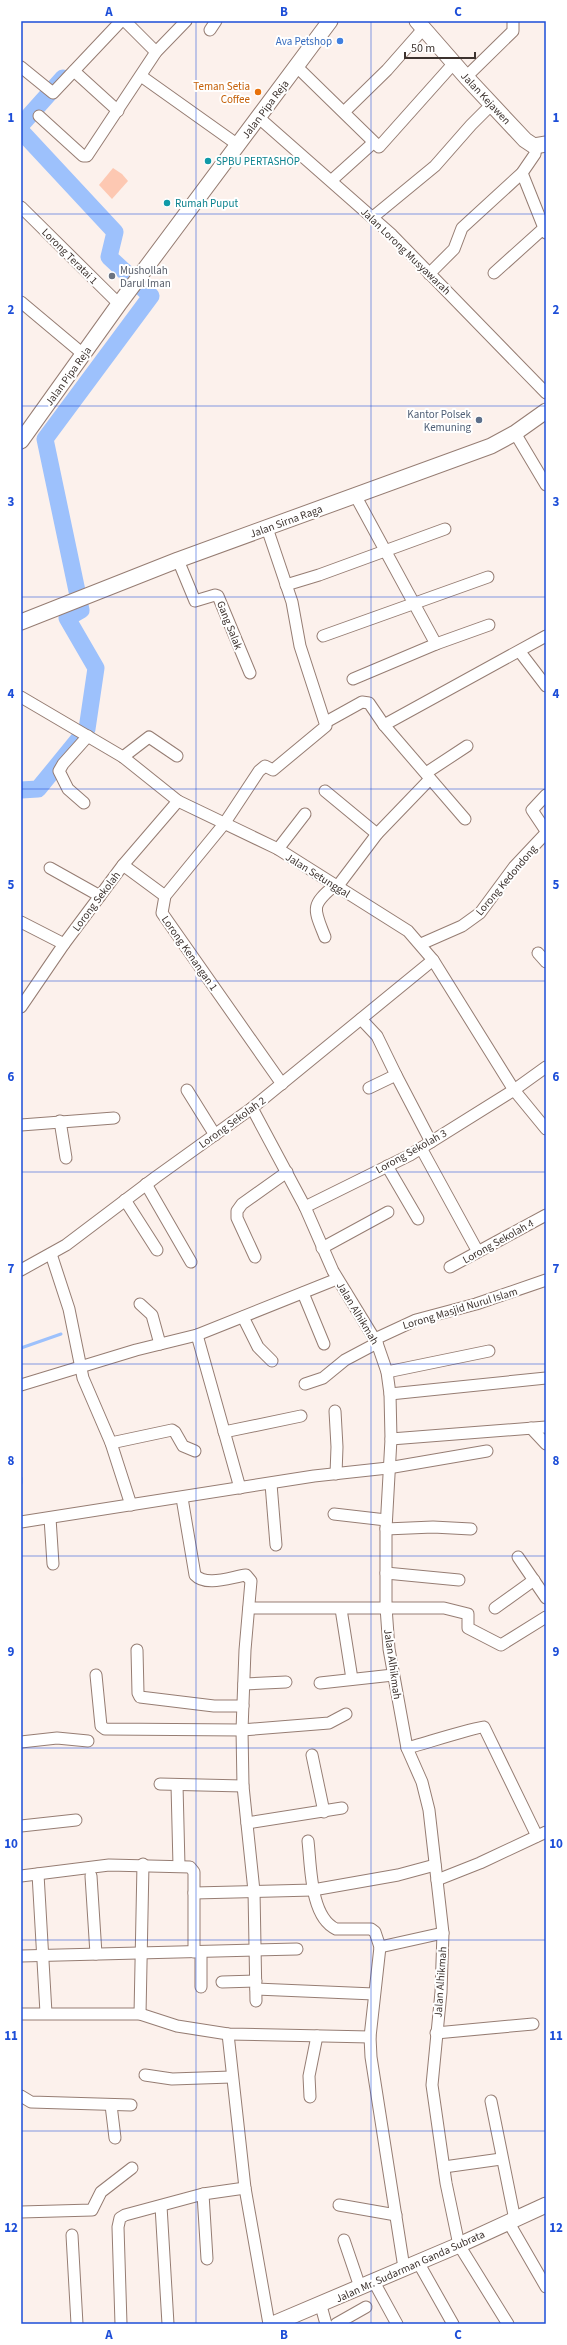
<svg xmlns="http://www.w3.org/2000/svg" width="567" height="2345" font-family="'Source Sans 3',sans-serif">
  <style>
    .green { fill: #fdc8b2 }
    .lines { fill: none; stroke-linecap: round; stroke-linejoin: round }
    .stream { stroke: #9dc1fc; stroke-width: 3 }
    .river { stroke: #9dc1fc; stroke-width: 17 }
    .street-casing { stroke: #967d73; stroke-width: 13 }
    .secondary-casing { stroke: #967d73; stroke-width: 17 }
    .street { stroke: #fff; stroke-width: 11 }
    .secondary { stroke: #fff; stroke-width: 15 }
    .grid { fill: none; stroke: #1d4ed8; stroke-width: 1; stroke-opacity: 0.55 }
    .shop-dot { fill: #3f7fe0; stroke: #fff; stroke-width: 1.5 }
    .food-dot { fill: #e8710a; stroke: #fff; stroke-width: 1.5 }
    .culture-dot { fill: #0f9aa8; stroke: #fff; stroke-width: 1.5 }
    .worship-dot { fill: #6b7280; stroke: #fff; stroke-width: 1.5 }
    .service-dot { fill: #5c6f8a; stroke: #fff; stroke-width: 1.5 }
    .labels { text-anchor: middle; stroke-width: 4; stroke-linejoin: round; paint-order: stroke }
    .shop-label { font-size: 11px; fill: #366cbe; stroke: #fff; text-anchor: end }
    .food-label { font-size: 11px; fill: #c56008; stroke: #fff; text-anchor: end }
    .street-label { font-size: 11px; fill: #3c322e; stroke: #fff }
    .culture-label { font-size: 11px; fill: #0d838f; stroke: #fff; text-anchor: start }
    .worship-label { font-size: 11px; fill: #5b616d; stroke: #fff; text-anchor: start }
    .service-label { font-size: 11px; fill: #4e5e75; stroke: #fff; text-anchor: end }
    .neatline { fill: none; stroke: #1d4ed8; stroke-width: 1.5 }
    .grid-label { font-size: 13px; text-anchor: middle; font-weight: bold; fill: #1d4ed8 }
  </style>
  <rect width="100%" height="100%" fill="#fcf1ec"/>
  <polygon class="green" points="113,168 122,174 128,181 112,199 99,185"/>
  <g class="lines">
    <g class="stream">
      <polyline points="21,1348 61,1334"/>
      <polyline points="21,1478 21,1483"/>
    </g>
    <g class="river">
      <polyline points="21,125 63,78"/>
      <polyline points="21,131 115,232 109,257 151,296 45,439 81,610 67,618 96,668 87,729 38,789 21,790"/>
    </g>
    <defs>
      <g id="street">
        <polyline points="125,21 156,52"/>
        <polyline points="210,30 216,21"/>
        <polyline points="296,66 379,147 454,63"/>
        <polyline points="21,67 53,93 121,21"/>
        <polyline points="74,71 118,111"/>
        <polyline points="141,76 238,145"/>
        <polyline points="466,77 513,31 513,21"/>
        <polyline points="344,112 387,70 424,28"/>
        <polyline points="39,116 83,156 87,156 156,52 186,21"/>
        <polyline points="258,117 392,235 546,393"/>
        <polyline points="522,173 546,233"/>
        <polyline points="332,180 373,143"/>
        <polyline points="21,207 119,304"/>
        <polyline points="373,217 435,166 471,125 492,104"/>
        <polyline points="494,273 544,228"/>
        <polyline points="429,274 454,249 462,228 522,173 535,154 536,146"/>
        <polyline points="21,302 83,354"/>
        <polyline points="515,433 546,485"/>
        <polyline points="267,528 292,602 300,646 326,726 273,770 265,766 259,771 224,824 165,896 162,913 282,1084"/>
        <polyline points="178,560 195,601 215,595 218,596 250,673"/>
        <polyline points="286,585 319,575 445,529"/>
        <polyline points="323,636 488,577"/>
        <polyline points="436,644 489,625"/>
        <polyline points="520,652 546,686"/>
        <polyline points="353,679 436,644 355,495"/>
        <polyline points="21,697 123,757 178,801 278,849 408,931 433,960 514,1090 546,1129"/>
        <polyline points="326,722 362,702 369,703 384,725 465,819"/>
        <polyline points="384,725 546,636"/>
        <polyline points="123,757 149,737 177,756"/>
        <polyline points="426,773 467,746"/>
        <polyline points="325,791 377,834"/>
        <polyline points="546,795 532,810 546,831"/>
        <polyline points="84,803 68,789 59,771 63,764 88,736"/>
        <polyline points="278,849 305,814"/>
        <polyline points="123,865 165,896"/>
        <polyline points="50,868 100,896"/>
        <polyline points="337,887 377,834 430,779"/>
        <polyline points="21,922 64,944"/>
        <path d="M325,937C314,909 310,906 334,886"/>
        <polyline points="421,944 462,926 480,913 514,867 546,833"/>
        <polyline points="538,953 546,962"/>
        <polyline points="21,1007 64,944 123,865 178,801"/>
        <polyline points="361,1019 377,1036 396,1075 369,1088"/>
        <polyline points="396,1075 431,1142"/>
        <polyline points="187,1090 215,1135"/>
        <polyline points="252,1108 305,1207 333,1271 377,1343 387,1372 390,1394 391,1439 386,1529 386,1607 389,1649 407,1748 422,1782 429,1810 443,1933 441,1992 432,2085 446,2183 459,2245 508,2324"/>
        <polyline points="60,1121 66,1158"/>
        <polyline points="21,1125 114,1118"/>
        <polyline points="421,1148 478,1252"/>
        <polyline points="387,1166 418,1219"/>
        <polyline points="146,1184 191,1262"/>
        <polyline points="125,1200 157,1250"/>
        <polyline points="305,1207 410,1155 514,1090 546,1067"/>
        <polyline points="322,1248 388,1212"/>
        <polyline points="51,1254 69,1309 83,1378 111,1443 131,1505"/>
        <polyline points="255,1257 237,1218 237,1211 242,1204 287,1172"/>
        <polyline points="450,1267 546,1215"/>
        <polyline points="21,1270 66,1245 156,1177 252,1108 433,960"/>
        <polyline points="303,1293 324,1344"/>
        <polyline points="140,1304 152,1315 160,1344"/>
        <polyline points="243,1317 258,1347 272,1361"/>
        <polyline points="197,1335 240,1488"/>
        <polyline points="375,1339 416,1320 476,1304 546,1280"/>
        <polyline points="387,1372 489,1351"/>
        <polyline points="305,1384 323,1378 345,1360 377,1343"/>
        <polyline points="21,1385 136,1350 197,1335 337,1279"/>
        <polyline points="390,1394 546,1378"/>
        <polyline points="335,1411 337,1447 336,1474"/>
        <polyline points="531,1428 546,1444"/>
        <polyline points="224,1432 301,1416"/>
        <polyline points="391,1439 546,1427"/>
        <polyline points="111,1443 172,1430 175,1432 183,1446 195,1451"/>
        <polyline points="271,1484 276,1545"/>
        <path d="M182,1498L195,1575C206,1587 231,1577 246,1575L251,1581L245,1650L242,1730L243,1786L254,1891L256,2001"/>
        <polyline points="334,1514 386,1520"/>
        <polyline points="50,1518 53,1564"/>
        <polyline points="21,1522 314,1476 388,1468 487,1451"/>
        <polyline points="386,1529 433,1527 471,1529"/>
        <polyline points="518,1557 546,1598"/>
        <polyline points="386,1573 459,1580"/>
        <polyline points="249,1608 444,1608 468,1614 468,1628 501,1645 546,1617"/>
        <polyline points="495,1608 534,1580"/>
        <polyline points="341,1609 352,1679"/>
        <polyline points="137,1650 138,1693 140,1697 214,1706 243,1706"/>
        <polyline points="96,1675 101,1726 105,1729 242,1730 329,1723 346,1714"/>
        <polyline points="320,1683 393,1675"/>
        <polyline points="244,1684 286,1682"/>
        <polyline points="21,1742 57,1738 88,1741"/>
        <path d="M407,1748C419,1745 480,1726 484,1727L537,1836"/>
        <polyline points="312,1755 324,1812"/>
        <polyline points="160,1784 243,1786"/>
        <polyline points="177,1785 179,1866"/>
        <polyline points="247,1823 342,1808"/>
        <polyline points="21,1826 76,1820"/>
        <path d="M308,1841C311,1866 310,1917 336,1929H371L375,1932L380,1947L370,2037L371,2057L404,2268"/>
        <polyline points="38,1874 46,2013"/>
        <polyline points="21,1876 109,1865 190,1867 194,1872 194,1952"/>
        <polyline points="91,1876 96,1954"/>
        <polyline points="437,1880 480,1863 546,1832"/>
        <polyline points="194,1893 313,1890 398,1875 435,1865"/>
        <polyline points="380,1947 443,1933"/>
        <polyline points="21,1956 297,1949"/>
        <polyline points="222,1982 256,1981"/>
        <polyline points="201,1987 201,1952"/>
        <polyline points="256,1989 374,1994"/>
        <polyline points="21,2014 140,2014 177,2026 228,2034 370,2037"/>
        <polyline points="140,2014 143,1864"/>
        <polyline points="436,2033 533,2024"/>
        <polyline points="228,2034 245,2188 269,2324"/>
        <polyline points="145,2075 172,2079 231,2077"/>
        <polyline points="21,2096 31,2102 131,2105"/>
        <polyline points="310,2097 309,2076 317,2036"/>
        <polyline points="491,2101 515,2220"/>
        <polyline points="111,2105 115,2138"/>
        <polyline points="444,2167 501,2159"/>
        <polyline points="203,2194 207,2259"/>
        <polyline points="339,2205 396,2215"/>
        <polyline points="161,2206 168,2324"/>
        <polyline points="21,2212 92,2210 101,2192 132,2168"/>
        <polyline points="509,2223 546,2287"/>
        <polyline points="72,2235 77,2324"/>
        <polyline points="344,2240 360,2287"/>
        <polyline points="418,2262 453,2324"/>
        <polyline points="374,2282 397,2324"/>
        <polyline points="321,2306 326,2324"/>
        <polyline points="121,2324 118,2227 120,2218 125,2215 203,2194 245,2188"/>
        <polyline points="336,2324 366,2307"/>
      </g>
      <g id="secondary">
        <polyline points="417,21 466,77 525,140 534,146 546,144"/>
        <polyline points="21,441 119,304 330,21"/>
        <polyline points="21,622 178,560 491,446 515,433 546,411"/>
        <polyline points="273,2324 459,2245 546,2205"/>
      </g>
    </defs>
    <use href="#street" class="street-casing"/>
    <use href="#secondary" class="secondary-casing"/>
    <use href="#street" class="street"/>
    <use href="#secondary" class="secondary"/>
  </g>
  <path class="grid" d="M196,21V2324M371,21V2324M21,214H546M21,406H546M21,597H546M21,789H546M21,981H546M21,1172H546M21,1364H546M21,1556H546M21,1748H546M21,1940H546M21,2131H546"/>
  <circle class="shop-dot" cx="340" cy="41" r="4"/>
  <circle class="food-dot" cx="258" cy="92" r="4"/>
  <g class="culture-dot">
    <circle cx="208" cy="161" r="4"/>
    <circle cx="167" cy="203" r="4"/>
  </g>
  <circle class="worship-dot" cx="112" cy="276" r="4"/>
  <circle class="service-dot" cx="479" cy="420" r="4"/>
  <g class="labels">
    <g class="shop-label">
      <text x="332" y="45">Ava Petshop</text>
    </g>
    <g class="food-label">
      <text x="250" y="90">Teman Setia<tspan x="250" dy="13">Coffee</tspan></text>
    </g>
    <g class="street-label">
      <text transform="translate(486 98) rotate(47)" y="4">Jalan Kejawen</text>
      <text transform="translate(265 109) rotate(-53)" y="4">Jalan Pipa Reja</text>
      <text transform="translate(406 251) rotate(44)" y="4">Jalan Lorong Musyawarah</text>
      <text transform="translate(70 256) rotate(45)" y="4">Lorong Teratai 1</text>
      <text transform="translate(68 376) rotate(-54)" y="4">Jalan Pipa Reja</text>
      <text transform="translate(286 521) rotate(-20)" y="4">Jalan Sirna Raga</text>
      <text transform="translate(230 625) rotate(68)" y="4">Gang Salak</text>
      <text transform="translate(318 875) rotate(32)" y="4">Jalan Setunggal</text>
      <text transform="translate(506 880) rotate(-50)" y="4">Lorong Kedondong</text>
      <text transform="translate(96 901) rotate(-53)" y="4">Lorong Sekolah</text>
      <text transform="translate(190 953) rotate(55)" y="4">Lorong Kenangan 1</text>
      <text transform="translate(232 1122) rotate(-36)" y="4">Lorong Sekolah 2</text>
      <text transform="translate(411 1151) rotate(-29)" y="4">Lorong Sekolah 3</text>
      <text transform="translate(498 1241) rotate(-29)" y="4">Lorong Sekolah 4</text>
      <text transform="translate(460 1308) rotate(-17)" y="4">Lorong Masjid Nurul Islam</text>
      <text transform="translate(358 1313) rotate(59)" y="4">Jalan Alhikmah</text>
      <text transform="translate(393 1664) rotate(82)" y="4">Jalan Alhikmah</text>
      <text transform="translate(440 1982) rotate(-86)" y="4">Jalan Alhikmah</text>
      <text transform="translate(410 2266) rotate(-24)" y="4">Jalan Mr. Sudarman Ganda Subrata</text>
    </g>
    <g class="culture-label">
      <text x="216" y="165">SPBU PERTASHOP</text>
      <text x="175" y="207">Rumah Puput</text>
    </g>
    <g class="worship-label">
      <text x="120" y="274">Mushollah<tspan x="120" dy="13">Darul Iman</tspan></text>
    </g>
    <g class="service-label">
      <text x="471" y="418">Kantor Polsek<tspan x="471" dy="13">Kemuning</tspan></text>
    </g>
  </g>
  <rect width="567" height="2345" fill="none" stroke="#ffffff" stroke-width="44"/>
  <path d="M405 52v6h70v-6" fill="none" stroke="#3c322e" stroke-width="2"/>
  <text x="411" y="52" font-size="12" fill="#3c322e" stroke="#ffffff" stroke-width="3" paint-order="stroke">50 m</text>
  <rect x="22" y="22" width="523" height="2301" class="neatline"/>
  <g class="grid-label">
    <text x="109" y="16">A</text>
    <text x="284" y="16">B</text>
    <text x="458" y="16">C</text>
    <text x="11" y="122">1</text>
    <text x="556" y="122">1</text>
    <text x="11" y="314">2</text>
    <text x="556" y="314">2</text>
    <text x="11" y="506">3</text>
    <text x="556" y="506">3</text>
    <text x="11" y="698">4</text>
    <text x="556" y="698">4</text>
    <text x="11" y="889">5</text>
    <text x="556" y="889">5</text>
    <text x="11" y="1081">6</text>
    <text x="556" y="1081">6</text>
    <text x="11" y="1273">7</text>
    <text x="556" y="1273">7</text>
    <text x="11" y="1465">8</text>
    <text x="556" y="1465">8</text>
    <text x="11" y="1656">9</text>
    <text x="556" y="1656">9</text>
    <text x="11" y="1848">10</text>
    <text x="556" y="1848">10</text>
    <text x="11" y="2040">11</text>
    <text x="556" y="2040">11</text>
    <text x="11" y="2232">12</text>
    <text x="556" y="2232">12</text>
    <text x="109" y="2339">A</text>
    <text x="284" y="2339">B</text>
    <text x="458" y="2339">C</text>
  </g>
</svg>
